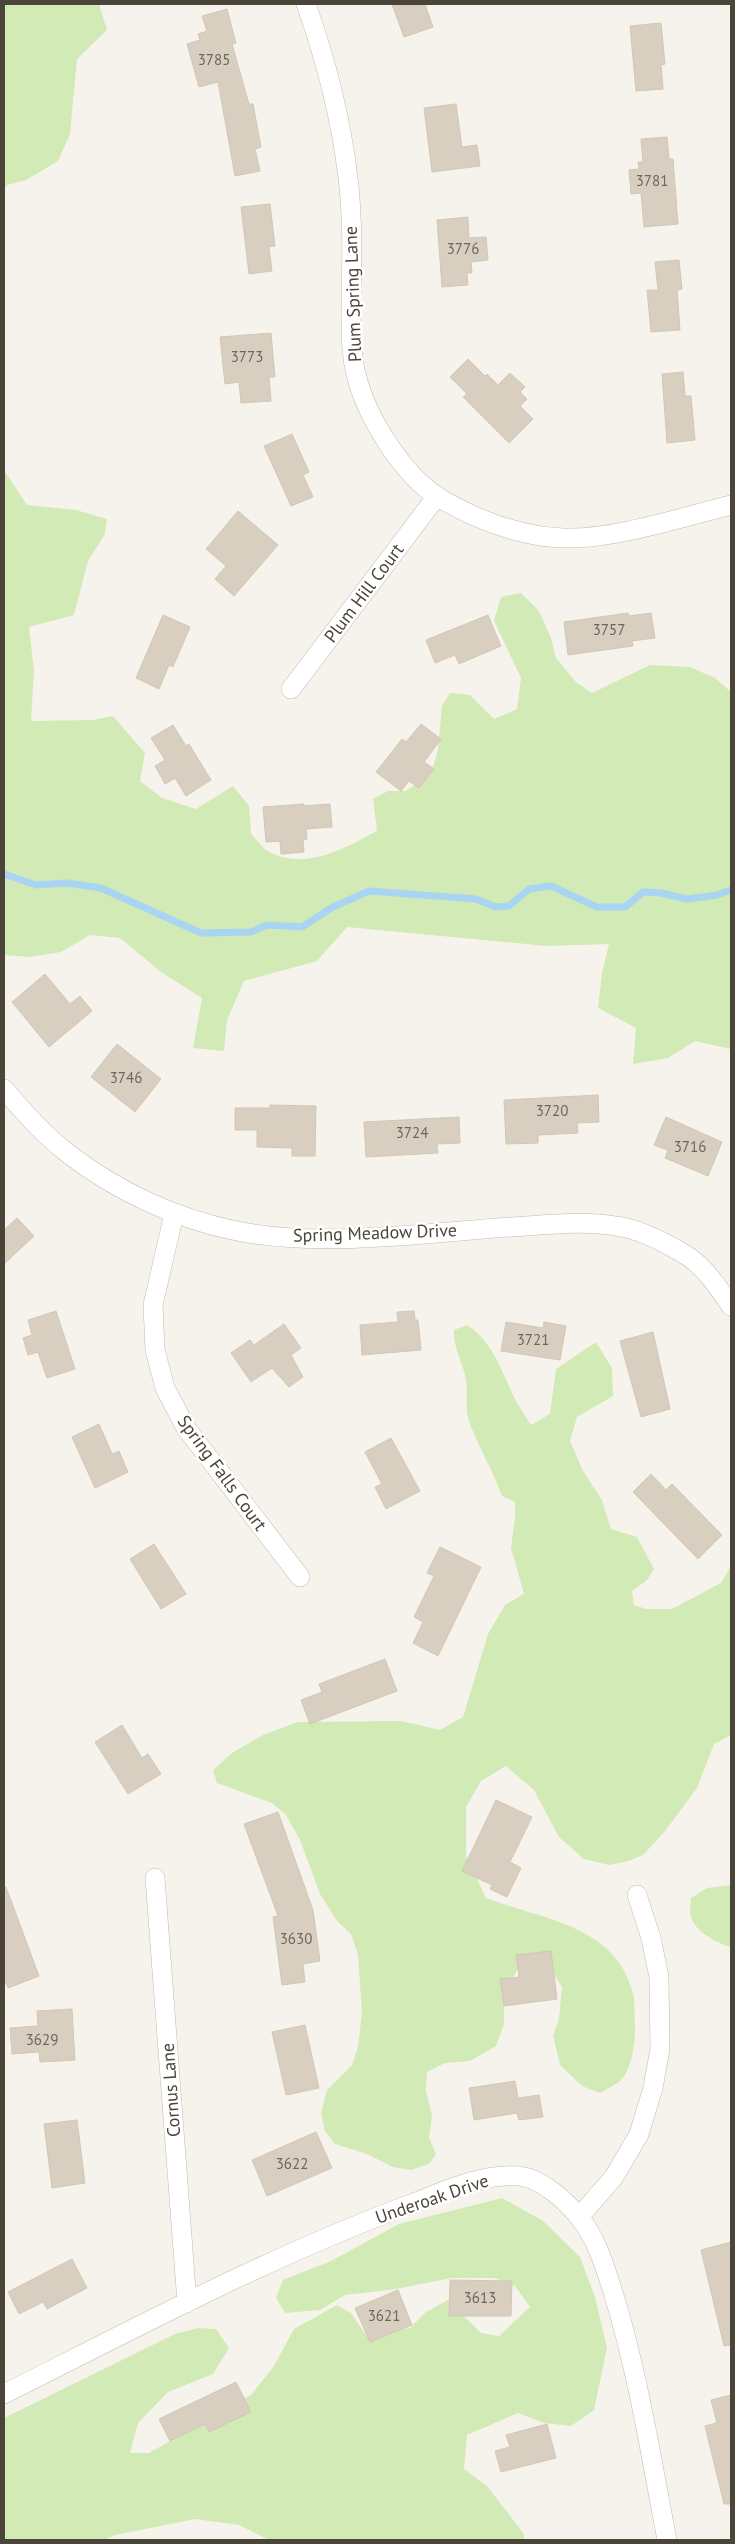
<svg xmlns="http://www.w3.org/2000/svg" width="735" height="2544" font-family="'PT Sans',sans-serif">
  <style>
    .green { fill: #d2eab5 }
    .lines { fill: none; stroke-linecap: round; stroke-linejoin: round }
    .stream { stroke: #a9d4f2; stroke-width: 7 }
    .building { fill: #d8cfc1; stroke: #d3c7b4 }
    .minor-casing { stroke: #c2bbae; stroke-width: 20 }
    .minor { stroke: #fff; stroke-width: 19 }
    .labels { text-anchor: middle; stroke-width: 5; stroke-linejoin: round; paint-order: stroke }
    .number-label { font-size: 15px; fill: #6e675b }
    .street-label { font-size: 18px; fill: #4b4439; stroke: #fff }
  </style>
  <rect width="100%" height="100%" fill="#f6f3ec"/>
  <g class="green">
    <polygon points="4,4 99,4 107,30 77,59 70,134 58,161 26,180 7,185 4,188"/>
    <path d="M4,470L27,505L76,510L107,519L105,534L88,561L74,615L29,627L34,671L31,721L93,720L113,716L145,753L140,781L162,798L196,809L233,786L249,806L251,834C257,840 264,850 271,853C308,870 345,848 377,831L373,799L388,791H406L431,774L438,750L442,706L450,693L470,695L494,719L517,709L521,678L494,621L501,597L521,593L539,611L551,638L556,658L576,682L592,693L650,665L690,667L715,678L731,692V1049L695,1041L668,1058L633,1064L636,1028L598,1008L602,973L609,944L547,946L347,927L317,961L244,981L227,1020L224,1051L193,1048L202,998L161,972L120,938L90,935L61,952L29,957L4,955Z"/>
    <path d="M467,1325C492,1341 501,1369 513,1395C518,1405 525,1415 531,1425L550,1414L556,1369L596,1342L612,1368L613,1396L577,1417L570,1441L583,1471L602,1500L611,1529L637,1537L654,1569L647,1580L632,1591L634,1605L646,1609H672L721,1583L731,1566V1735L714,1744L697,1788L665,1831L643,1855L628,1861L609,1865L584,1859L559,1837L534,1790L506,1766L481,1781L466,1807V1856L486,1898C543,1920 619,1925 634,1998C635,2007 634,2018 635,2028C635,2043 632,2070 620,2081C614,2086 606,2089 600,2093L582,2086L560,2065L553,2035L559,2019L562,1987L548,1965L526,1954L504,1994V2024L496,2046L470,2061L445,2063L427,2072L426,2091L432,2115L429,2138L436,2154L429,2164L411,2170L393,2167L367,2154L335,2144L325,2131L321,2114L327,2090L352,2065L358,2047L362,2013L358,1955L351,1934L337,1921L320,1894L300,1840L286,1815L272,1803L217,1783L213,1770L232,1753L263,1735L298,1722L401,1721L440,1730L463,1717L488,1634L505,1605L524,1594L511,1548L515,1517V1502L502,1496C493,1470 478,1447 469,1421C464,1407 469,1390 465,1375C461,1359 453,1346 454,1330Z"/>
    <path d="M731,1885V1947C717,1943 692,1931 690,1913C690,1908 691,1903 691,1898L707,1888Z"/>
    <polygon points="502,2198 543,2221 580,2257 595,2297 607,2348 594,2410 571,2426 544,2423 518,2413 467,2435 464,2469 487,2486 524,2534 524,2540 269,2540 239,2525 195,2519 115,2535 104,2540 4,2540 4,2418 175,2334 198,2328 216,2329 229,2348 213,2374 168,2392 138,2423 130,2453 149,2453 251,2395 274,2366 294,2329 337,2305 351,2313 366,2335 410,2328 426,2312 448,2300 481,2333 499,2336 530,2307 515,2286 495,2278 451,2278 396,2289 345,2295 320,2310 285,2313 276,2298 283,2280 331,2261 399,2224"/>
  </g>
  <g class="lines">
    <polyline class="stream" points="4,874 36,885 67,883 101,888 201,933 251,932 267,925 302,927 333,907 369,891 476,899 496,907 509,906 529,889 551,886 597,907 625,907 643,892 661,893 687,899 717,895 731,890"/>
  </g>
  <g class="building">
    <polygon points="392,4 425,4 433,27 404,37"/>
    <polygon points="227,9 236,43 232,44 249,104 253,104 261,147 255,149 260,171 235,176 218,82 199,87 187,44 200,40 198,34 207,31 202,16"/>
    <polygon points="661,23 665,64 661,65 663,89 636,91 630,26"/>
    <polygon points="456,104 462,147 477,145 480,166 432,172 424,108"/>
    <polygon points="667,137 669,159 673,159 678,224 644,227 641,193 631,194 629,170 639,169 638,162 643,162 641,139"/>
    <polygon points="270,204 275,246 269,247 272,271 249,274 241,207"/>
    <polygon points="468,217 469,238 486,237 488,260 471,262 472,273 467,273 468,285 442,287 437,220"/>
    <polygon points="679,260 682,289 677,290 680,330 651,332 647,290 658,290 655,262"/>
    <polygon points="271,333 275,377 269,377 271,401 241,403 239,382 225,384 220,337"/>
    <polygon points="468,359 485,376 487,374 498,385 510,373 525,387 520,392 527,399 520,406 533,419 509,443 463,397 467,394 450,377"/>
    <polygon points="683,372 685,396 691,396 695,440 667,443 662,374"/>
    <polygon points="292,434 309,472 303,475 313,497 291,506 264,446"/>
    <polygon points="238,511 278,545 234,596 215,579 226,566 206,549"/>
    <polygon points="628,613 629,616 651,613 655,638 632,641 633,646 568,655 564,622"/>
    <polygon points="163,615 190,627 173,667 169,665 159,689 136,678"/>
    <polygon points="488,615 501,646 459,664 455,655 435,663 426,640"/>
    <polygon points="421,724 441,739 424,762 434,769 419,788 409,781 401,791 376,772 402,739 406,742"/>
    <polygon points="173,725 186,746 189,744 211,780 186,796 175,778 165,784 155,766 165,760 151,738"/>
    <polygon points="304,804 304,806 330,804 332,827 306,829 307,839 303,840 304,852 281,854 280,841 266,842 263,807"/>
    <polygon points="45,974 70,1004 80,996 92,1011 49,1047 12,1002"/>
    <polygon points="117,1044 161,1079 135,1112 91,1077"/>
    <polygon points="598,1095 599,1122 577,1123 578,1133 538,1135 538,1143 506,1144 504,1100"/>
    <polygon points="270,1105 316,1106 315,1156 292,1156 292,1148 257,1147 257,1130 235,1130 235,1108 270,1108"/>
    <polygon points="459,1117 460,1143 437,1144 438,1153 366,1157 364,1122"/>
    <polygon points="666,1117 722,1142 708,1176 665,1158 668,1150 654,1145"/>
    <polygon points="17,1218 34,1236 4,1264 4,1230"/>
    <polygon points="56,1311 75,1369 47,1378 38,1352 28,1355 23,1338 32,1335 28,1320"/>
    <polygon points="414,1311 415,1320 418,1320 421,1350 362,1355 360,1325 398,1322 397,1312"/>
    <polygon points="506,1322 543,1328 544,1322 566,1326 560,1360 501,1351"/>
    <polygon points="284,1324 301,1348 291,1355 303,1377 289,1387 272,1368 251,1382 231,1353 250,1340 254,1345"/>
    <polygon points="653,1332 670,1409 641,1417 620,1341"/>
    <polygon points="99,1424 112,1454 119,1451 128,1472 95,1488 72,1437"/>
    <polygon points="391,1438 420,1491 386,1509 375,1487 382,1484 365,1452"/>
    <polygon points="651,1474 666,1490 672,1484 722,1535 698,1559 633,1492"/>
    <polygon points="154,1544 186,1594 161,1609 130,1559"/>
    <polygon points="440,1547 481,1567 438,1656 413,1643 423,1622 414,1617 434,1576 427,1573"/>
    <polygon points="385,1659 397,1691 310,1724 301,1700 322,1692 319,1684"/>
    <polygon points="122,1725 142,1758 148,1754 161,1774 128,1794 95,1742"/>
    <polygon points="496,1800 532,1817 510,1862 521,1868 507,1897 490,1889 492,1885 462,1871"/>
    <polygon points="278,1812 313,1910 320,1961 303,1964 305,1982 282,1985 273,1917 278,1916 244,1824"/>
    <polygon points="6,1887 39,1976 8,1988 4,1977 4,1888"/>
    <polygon points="551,1951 557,1999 504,2006 500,1979 519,1977 516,1955"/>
    <polygon points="72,2009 75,2060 40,2062 39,2052 12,2054 10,2028 38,2026 37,2011"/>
    <polygon points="305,2025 319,2088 286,2095 272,2032"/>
    <polygon points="515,2081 518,2098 539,2095 543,2117 519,2120 517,2113 474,2120 469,2088"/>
    <polygon points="77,2120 85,2183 52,2188 44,2124"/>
    <polygon points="316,2132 332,2168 267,2196 252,2160"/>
    <polygon points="731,2242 731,2345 724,2346 701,2250"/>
    <polygon points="72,2259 87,2288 47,2309 43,2302 19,2314 8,2292"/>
    <polygon points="450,2280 512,2281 511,2316 449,2316"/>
    <polygon points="398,2290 412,2325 370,2342 355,2308"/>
    <polygon points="236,2382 251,2412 209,2432 205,2424 170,2441 159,2419"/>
    <polygon points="731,2395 731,2504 724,2504 705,2426 717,2423 711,2400"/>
    <polygon points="547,2424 556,2458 501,2472 495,2451 510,2447 506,2435"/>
  </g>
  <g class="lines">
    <defs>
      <g id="minor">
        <path d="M306,4C326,60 341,119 348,178C353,218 352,259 351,299C351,323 350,350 356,374C366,416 401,473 438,497C474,519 521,537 564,538C612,540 683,517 731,505"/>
        <polyline points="291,689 437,496"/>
        <path d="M4,1089C23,1111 44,1135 66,1152C116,1191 176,1219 237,1231C319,1248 427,1233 511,1227C546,1225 581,1220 616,1226C641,1229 668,1244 689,1257C706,1269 720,1290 731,1306"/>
        <polyline points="174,1214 153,1305 155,1350 165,1388 186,1428 300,1577"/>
        <polyline points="155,1878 187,2303"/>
        <polyline points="579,2217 614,2177 639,2134 653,2088 660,2049 659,1977 651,1938 637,1895"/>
        <path d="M4,2394C137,2327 271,2256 411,2204C445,2191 482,2173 519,2176C541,2178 566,2201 579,2217C596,2237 605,2267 613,2292C638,2373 651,2457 667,2540"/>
      </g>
    </defs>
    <use href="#minor" class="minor-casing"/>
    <use href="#minor" class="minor"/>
  </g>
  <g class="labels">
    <g class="number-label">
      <text x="214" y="65">3785</text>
      <text x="652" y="186">3781</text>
      <text x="463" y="254">3776</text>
      <text x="247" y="362">3773</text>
      <text x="609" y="635">3757</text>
      <text x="126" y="1083">3746</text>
      <text x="552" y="1116">3720</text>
      <text x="412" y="1138">3724</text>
      <text x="690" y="1152">3716</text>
      <text x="533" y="1345">3721</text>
      <text x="296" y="1944">3630</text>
      <text x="42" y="2045">3629</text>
      <text x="292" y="2169">3622</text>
      <text x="480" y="2303">3613</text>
      <text x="384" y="2321">3621</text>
    </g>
    <g class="street-label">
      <text transform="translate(353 294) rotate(-92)" y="6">Plum Spring Lane</text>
      <text transform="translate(364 593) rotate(-53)" y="6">Plum Hill Court</text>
      <text transform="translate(375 1233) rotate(-2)" y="6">Spring Meadow Drive</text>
      <text transform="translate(222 1473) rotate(54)" y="6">Spring Falls Court</text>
      <text transform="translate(171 2090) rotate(-94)" y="6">Cornus Lane</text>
      <text transform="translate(432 2199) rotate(-19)" y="6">Underoak Drive</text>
    </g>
  </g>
  <rect width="735" height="2544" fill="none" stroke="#4b4439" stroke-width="10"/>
</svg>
